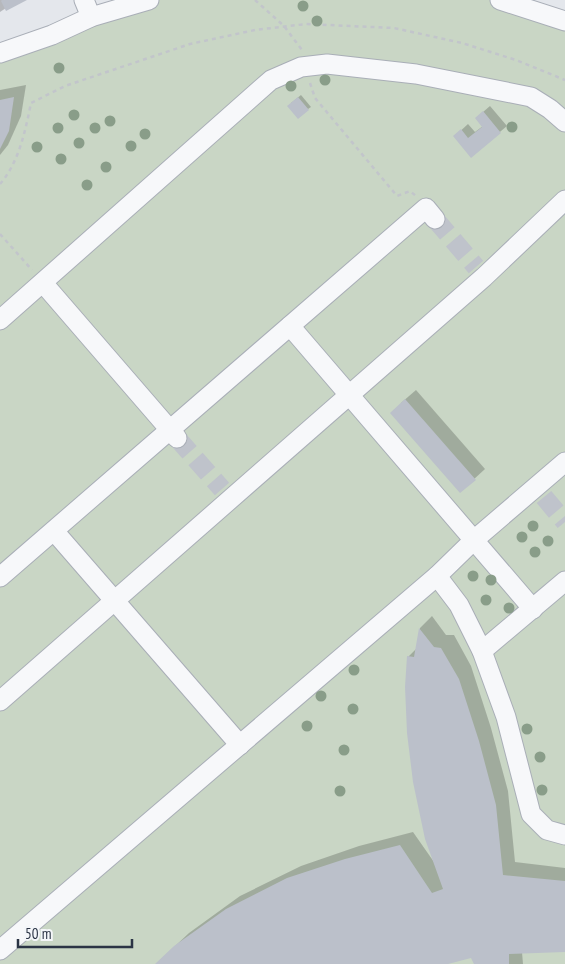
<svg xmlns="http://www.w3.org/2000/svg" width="565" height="964" font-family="'PT Sans Narrow',sans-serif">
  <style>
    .green { fill: #c9d6c5 }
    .shadow { fill: #0003 }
    .building { fill: #bbc0ca }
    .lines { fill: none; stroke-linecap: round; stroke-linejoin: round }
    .minor-tunnel { stroke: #bfc3cb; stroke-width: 19; stroke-dasharray: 19 9; stroke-linecap: butt }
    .minor-casing { stroke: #a9aeb7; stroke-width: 21 }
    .path { stroke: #c2c5cb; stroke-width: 2.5; stroke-dasharray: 4 4; stroke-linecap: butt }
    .minor { stroke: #f7f8fa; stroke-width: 19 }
    .tree { fill: #899d89 }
  </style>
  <rect width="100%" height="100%" fill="#e4e7ec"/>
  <polygon class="green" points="149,0 500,0 565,21 565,964 0,964 0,53"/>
  <g class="shadow">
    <polygon points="0,0 24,0 6,8 0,12"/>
    <polygon points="26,85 21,116 8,145 0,155 0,90"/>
    <polygon points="301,95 311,107 308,109 291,103"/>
    <polygon points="490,106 507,126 471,156 455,136 468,124 475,132 483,126 483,112"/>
    <polygon points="416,390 485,469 460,492 401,403"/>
    <polygon points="432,616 446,635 454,635 471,666 491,728 508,791 515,862 565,868 565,951 522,952 523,964 475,964 472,956 443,964 156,964 189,933 240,896 301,866 359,846 413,832 434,862 408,657 417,648 420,628"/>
  </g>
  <g class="building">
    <polygon points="2,0 27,0 6,11 1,1"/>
    <polygon points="14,97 9,131 0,149 0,100"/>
    <polygon points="298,97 309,110 298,119 287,106"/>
    <polygon points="483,111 501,133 471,158 453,136 461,129 468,138 482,127 475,118"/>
    <polygon points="405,399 476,480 460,493 390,413"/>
    <polygon points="419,628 434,647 441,648 459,679 479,741 496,805 503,875 565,881 565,952 509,954 509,964 474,964 471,958 448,964 155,964 174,946 226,909 287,878 345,859 400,845 432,893 443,889 425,839 413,782 407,733 405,687 407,656 414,657"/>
  </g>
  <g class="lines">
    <g class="minor-tunnel">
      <polyline points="435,219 476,267"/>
      <polyline points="177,438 222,489"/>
      <polyline points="544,497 565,522"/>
    </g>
    <defs>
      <g id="minor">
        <polyline points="84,0 91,17"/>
        <polyline points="500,0 565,21"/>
        <polyline points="0,53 52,35 91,17 149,0"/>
        <polyline points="43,283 177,438"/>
        <polyline points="0,320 271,80 301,67 327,64 416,74 531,97 550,109 565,122"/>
        <polyline points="290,326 533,609"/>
        <polyline points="54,531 240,745"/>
        <polyline points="437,576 459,605 482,651 506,717 531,814 547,830 565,835"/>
        <polyline points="0,577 426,208 435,219"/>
        <polyline points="482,651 565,581"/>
        <polyline points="0,701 484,277 565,200"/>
        <polyline points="0,950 437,576 474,540 565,462"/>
      </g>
    </defs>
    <use href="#minor" class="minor-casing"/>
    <g class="path">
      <polyline points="255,0 284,26 302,50"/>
      <polyline points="310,83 315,98 397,196 410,191 416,196"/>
      <path d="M0,184C19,162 25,132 31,103L65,86L190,44L255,30L306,24L394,28L462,43L516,60L565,80"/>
      <polyline points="0,234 32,270"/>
    </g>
    <use href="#minor" class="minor"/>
  </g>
  <g class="tree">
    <circle cx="303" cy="6" r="5.5"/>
    <circle cx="317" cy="21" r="5.5"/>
    <circle cx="59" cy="68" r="5.5"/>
    <circle cx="325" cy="80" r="5.5"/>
    <circle cx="291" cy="86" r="5.5"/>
    <circle cx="74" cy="115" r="5.5"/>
    <circle cx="110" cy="121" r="5.5"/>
    <circle cx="512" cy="127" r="5.5"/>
    <circle cx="58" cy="128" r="5.5"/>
    <circle cx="95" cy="128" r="5.5"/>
    <circle cx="145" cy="134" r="5.5"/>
    <circle cx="79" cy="143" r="5.5"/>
    <circle cx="131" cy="146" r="5.5"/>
    <circle cx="37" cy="147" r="5.5"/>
    <circle cx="61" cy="159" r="5.5"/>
    <circle cx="106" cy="167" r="5.5"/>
    <circle cx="87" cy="185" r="5.5"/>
    <circle cx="533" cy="526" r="5.5"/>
    <circle cx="522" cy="537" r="5.5"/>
    <circle cx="548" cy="541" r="5.5"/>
    <circle cx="535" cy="552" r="5.5"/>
    <circle cx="473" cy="576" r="5.5"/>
    <circle cx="491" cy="580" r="5.5"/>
    <circle cx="486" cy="600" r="5.5"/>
    <circle cx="509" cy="608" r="5.5"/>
    <circle cx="354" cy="670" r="5.5"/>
    <circle cx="321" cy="696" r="5.5"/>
    <circle cx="353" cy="709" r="5.5"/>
    <circle cx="307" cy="726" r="5.5"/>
    <circle cx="527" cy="729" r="5.5"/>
    <circle cx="344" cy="750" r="5.5"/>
    <circle cx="540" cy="757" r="5.5"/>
    <circle cx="542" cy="790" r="5.5"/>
    <circle cx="340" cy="791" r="5.5"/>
  </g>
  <path d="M18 939v8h114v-8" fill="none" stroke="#2b3445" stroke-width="2.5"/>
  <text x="25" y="939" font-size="15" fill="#2b3445" stroke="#f4f6f9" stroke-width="4" paint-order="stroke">50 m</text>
</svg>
